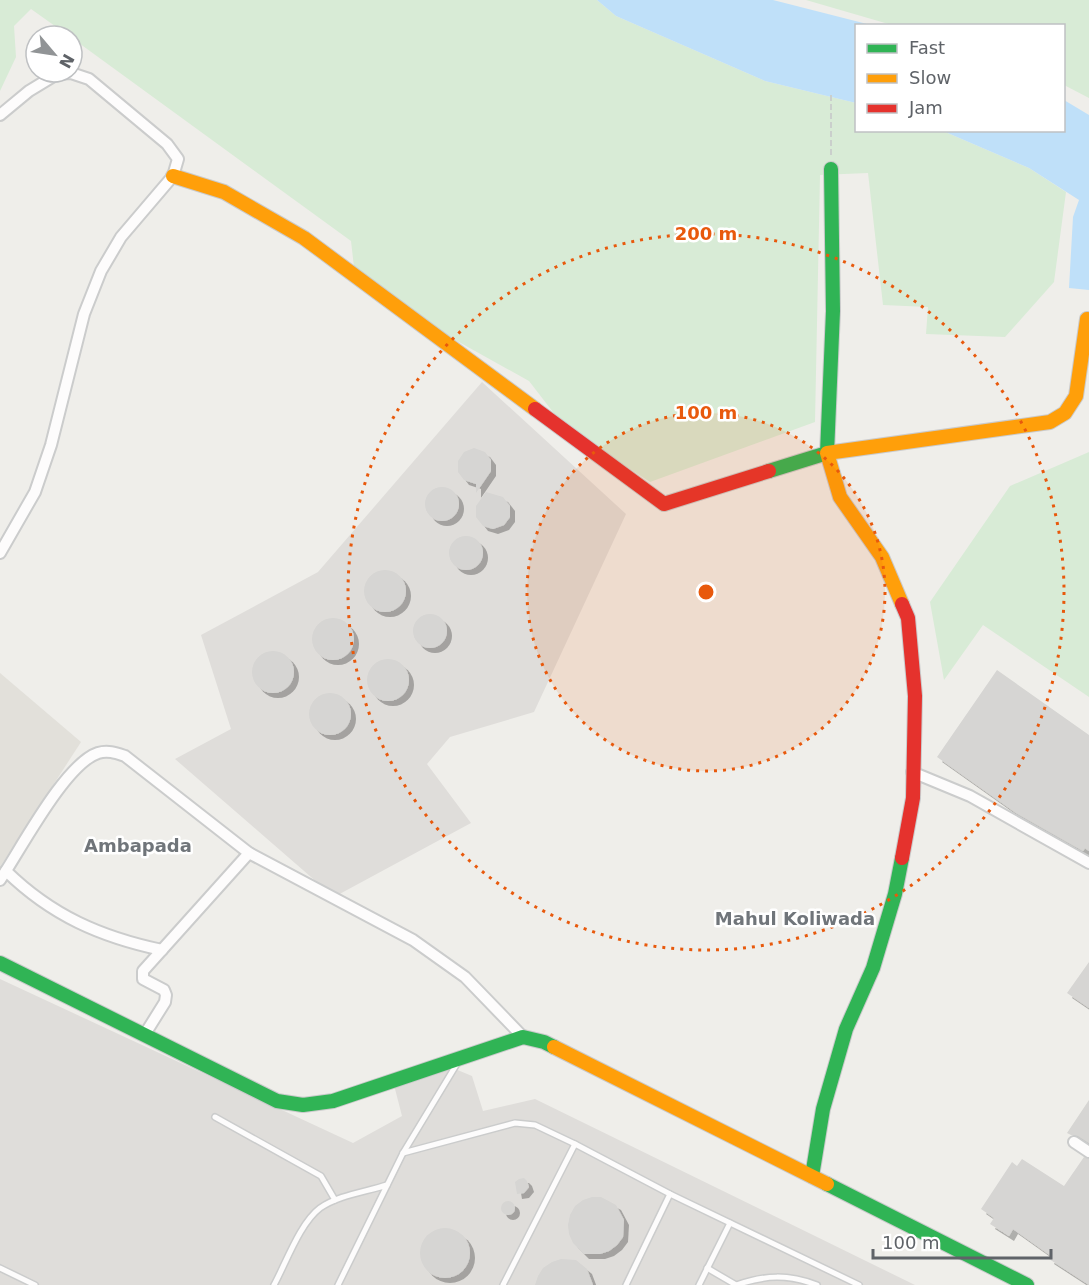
<svg xmlns="http://www.w3.org/2000/svg" width="1089" height="1285" font-family="'DejaVu Sans',sans-serif">
  <style>
    .industrial { fill: #dfddda }
    .education { fill: #e2e0da }
    .green { fill: #d8ebd6 }
    .water { fill: #bfe0f9 }
    .building { fill: #d6d5d3; filter: url(#shadow) }
    .lines { fill: none; stroke-linecap: round; stroke-linejoin: round }
    .lane-casing { stroke: #cbcccc; stroke-width: 8 }
    .street-casing { stroke: #cbcccc; stroke-width: 14 }
    .fast-casing { stroke: #cacacb; stroke-width: 16 }
    .slow-casing { stroke: #cacacb; stroke-width: 16 }
    .jam-casing { stroke: #cacacb; stroke-width: 16 }
    .path { stroke: #cacfcc; stroke-width: 2; stroke-dasharray: 6 3; stroke-linecap: butt }
    .lane { stroke: #fdfcfc; stroke-width: 5 }
    .street { stroke: #fdfcfc; stroke-width: 10 }
    .fast { stroke: #30b455; stroke-width: 14 }
    .slow { stroke: #ff9f0a; stroke-width: 14 }
    .jam { stroke: #e5322d; stroke-width: 14 }
    .ring { fill: none; stroke: #e8590c; stroke-width: 3; stroke-dasharray: 3 6 }
    .labels { text-anchor: middle; stroke-width: 5; stroke-linejoin: round; paint-order: stroke }
    .neighbourhood-label { font-size: 18px; font-weight: bold; fill: #70757a; stroke: #fff }
    .centre { fill: #e8590c; stroke: #fff; stroke-width: 3 }
    .ring-label { font-size: 18px; text-anchor: middle; font-weight: bold; fill: #e8590c; stroke: #fff; stroke-width: 5; stroke-linejoin: round; paint-order: stroke }
  </style>
  <defs>
    <filter id="shadow"><feDropShadow dx="5" dy="5" stdDeviation="0" flood-color="#0004"/></filter>
  </defs>
  <rect width="100%" height="100%" fill="#efeeea"/>
  <g class="industrial">
    <polygon points="482,382 626,514 534,712 450,737 427,764 471,823 334,897 175,759 231,729 201,635 318,572"/>
    <polygon points="0,979 353,1143 402,1116 394,1085 443,1064 472,1076 483,1111 535,1099 915,1285 0,1285"/>
  </g>
  <polygon class="education" points="0,673 81,742 0,867"/>
  <g class="green">
    <polygon points="0,0 597,0 616,16 765,81 856,103 856,130 943,131 1029,168 1066,192 1054,282 1005,337 926,334 928,307 883,305 868,173 820,175 815,422 650,482 563,425 529,381 432,327 354,267 351,241 72,38 72,36 69,36 31,9 14,26 16,57 0,91"/>
    <polygon points="806,0 1089,0 1089,98 1064,85 1064,26 892,25"/>
    <polygon points="1089,452 1089,697 983,625 944,680 930,602 1010,486"/>
  </g>
  <g class="water">
    <polygon points="597,0 773,0 871,25 856,26 856,103 765,81 616,16"/>
    <polygon points="1064,100 1089,115 1089,290 1069,288 1073,217 1079,200 1029,168 943,131 1064,130"/>
  </g>
  <g class="building">
    <polygon points="474,448 485,452 491,460 491,471 476,493 476,484 464,480 458,472 458,461 464,452"/>
    <circle cx="442" cy="504" r="17"/>
    <polygon points="486,492 503,497 510,506 510,517 504,525 493,529 483,526 476,517 476,506"/>
    <circle cx="466" cy="553" r="17"/>
    <circle cx="385" cy="591" r="21"/>
    <circle cx="430" cy="631" r="17"/>
    <circle cx="333" cy="639" r="21"/>
    <circle cx="273" cy="672" r="21"/>
    <circle cx="388" cy="680" r="21"/>
    <polygon points="997,670 1089,735 1089,851 1085,848 1083,851 1016,813 937,757"/>
    <circle cx="330" cy="714" r="21"/>
    <polygon points="1089,962 1089,1008 1067,993"/>
    <polygon points="1089,1100 1089,1143 1078,1136 1071,1135 1067,1133"/>
    <polygon points="1084,1157 1089,1159 1089,1285 1049,1259 1051,1256 1013,1229 1009,1236 990,1224 994,1218 981,1209 1012,1162 1017,1166 1022,1159 1064,1186"/>
    <polygon points="524,1178 527,1181 529,1187 524,1193 517,1194 515,1182 519,1179"/>
    <polygon points="592,1197 601,1197 616,1205 624,1220 623,1237 617,1245 609,1251 600,1254 584,1254 573,1243 569,1234 568,1225 570,1215 575,1206 583,1200"/>
    <circle cx="508" cy="1208" r="7"/>
    <circle cx="445" cy="1253" r="25"/>
    <polygon points="561,1259 576,1260 587,1269 593,1285 535,1285 538,1276 543,1268 552,1262"/>
  </g>
  <g class="lines">
    <defs>
      <g id="lane">
        <polyline points="215,1117 321,1176 335,1200"/>
        <polyline points="403,1153 515,1123 535,1125 575,1144 670,1194 859,1285"/>
        <polyline points="0,1268 35,1285"/>
        <path d="M707,1268L736,1285C766,1275 787,1274 817,1285"/>
        <path d="M274,1285C286,1263 300,1223 320,1208C339,1195 365,1192 387,1185"/>
        <polyline points="338,1285 403,1153 458,1062"/>
        <polyline points="503,1285 575,1144"/>
        <polyline points="626,1285 670,1194"/>
        <polyline points="699,1285 730,1223"/>
      </g>
      <g id="street">
        <polyline points="0,115 29,91 57,74 71,73 89,79 167,144 178,159 173,176 121,237 101,271 84,314 51,445 35,492 0,553"/>
        <polyline points="912,772 970,796 1089,863"/>
        <path d="M6,871C52,916 101,937 162,950"/>
        <path d="M0,880C21,849 65,764 98,753C108,750 116,753 125,756L249,853L413,940L465,977L523,1037"/>
        <polyline points="145,1034 165,1002 166,995 164,990 143,979 143,971 249,853"/>
        <polyline points="1074,1142 1089,1152"/>
      </g>
      <g id="fast">
        <polyline points="769,471 827,453 833,311 831,169"/>
        <polyline points="0,963 277,1101 303,1105 333,1101 523,1037 544,1042 554,1047"/>
        <polyline points="812,1176 823,1109 846,1029 873,968 895,894 902,858"/>
        <polyline points="827,1184 1027,1285"/>
      </g>
      <g id="slow">
        <polyline points="173,176 224,192 304,238 535,409"/>
        <polyline points="902,604 882,557 840,497 827,453 1050,422 1065,413 1076,396 1087,319"/>
        <polyline points="554,1047 827,1184"/>
      </g>
      <g id="jam">
        <polyline points="535,409 664,504 769,471"/>
        <polyline points="902,858 913,798 915,696 908,618 902,604"/>
      </g>
    </defs>
    <use href="#lane" class="lane-casing"/>
    <use href="#street" class="street-casing"/>
    <use href="#fast" class="fast-casing"/>
    <use href="#slow" class="slow-casing"/>
    <use href="#jam" class="jam-casing"/>
    <polyline class="path" points="831,95 831,155"/>
    <use href="#lane" class="lane"/>
    <use href="#street" class="street"/>
    <use href="#fast" class="fast"/>
    <use href="#slow" class="slow"/>
    <use href="#jam" class="jam"/>
  </g>
  <circle cx="706" cy="592" r="179" fill="#e8590c" fill-opacity=".12"/>
  <g class="ring">
    <circle cx="706" cy="592" r="179"/>
    <circle cx="706" cy="592" r="358"/>
  </g>
  <g class="labels">
    <g class="neighbourhood-label">
      <text x="138" y="852">Ambapada</text>
      <text x="795" y="925">Mahul Koliwada</text>
    </g>
  </g>
  <circle cx="706" cy="592" r="9" class="centre"/>
  <g class="ring-label">
    <text x="706" y="240">200 m</text>
    <text x="706" y="419">100 m</text>
  </g>
  <rect x="855" y="24" width="210" height="108" fill="#ffffff" stroke="#bfc1c3" stroke-width="1.5"/>
  <rect x="867" y="44" width="30" height="9" fill="#30b455" stroke="#bfc1c3" stroke-width="1.5"/>
  <text x="909" y="54" font-size="18" fill="#5f6368">Fast</text>
  <rect x="867" y="74" width="30" height="9" fill="#ff9f0a" stroke="#bfc1c3" stroke-width="1.5"/>
  <text x="909" y="84" font-size="18" fill="#5f6368">Slow</text>
  <rect x="867" y="104" width="30" height="9" fill="#e5322d" stroke="#bfc1c3" stroke-width="1.5"/>
  <text x="909" y="114" font-size="18" fill="#5f6368">Jam</text>
  <g transform="translate(54 54) rotate(119)"><circle r="28" fill="#ffffff" stroke="#bfc1c3" stroke-width="1.5"/>
  <path d="M0-4.5L10 22L0 15L-10 22Z" fill="#919496"/>
  <text y="-9" font-size="16" font-weight="bold" text-anchor="middle" fill="#5f6368">N</text>
  </g>
  <path d="M873 1249v9h178v-9" fill="none" stroke="#5f6368" stroke-width="3"/>
  <text x="882" y="1249" font-size="18" fill="#5f6368" stroke="#ffffff" stroke-width="4.5" paint-order="stroke">100 m</text>
</svg>
